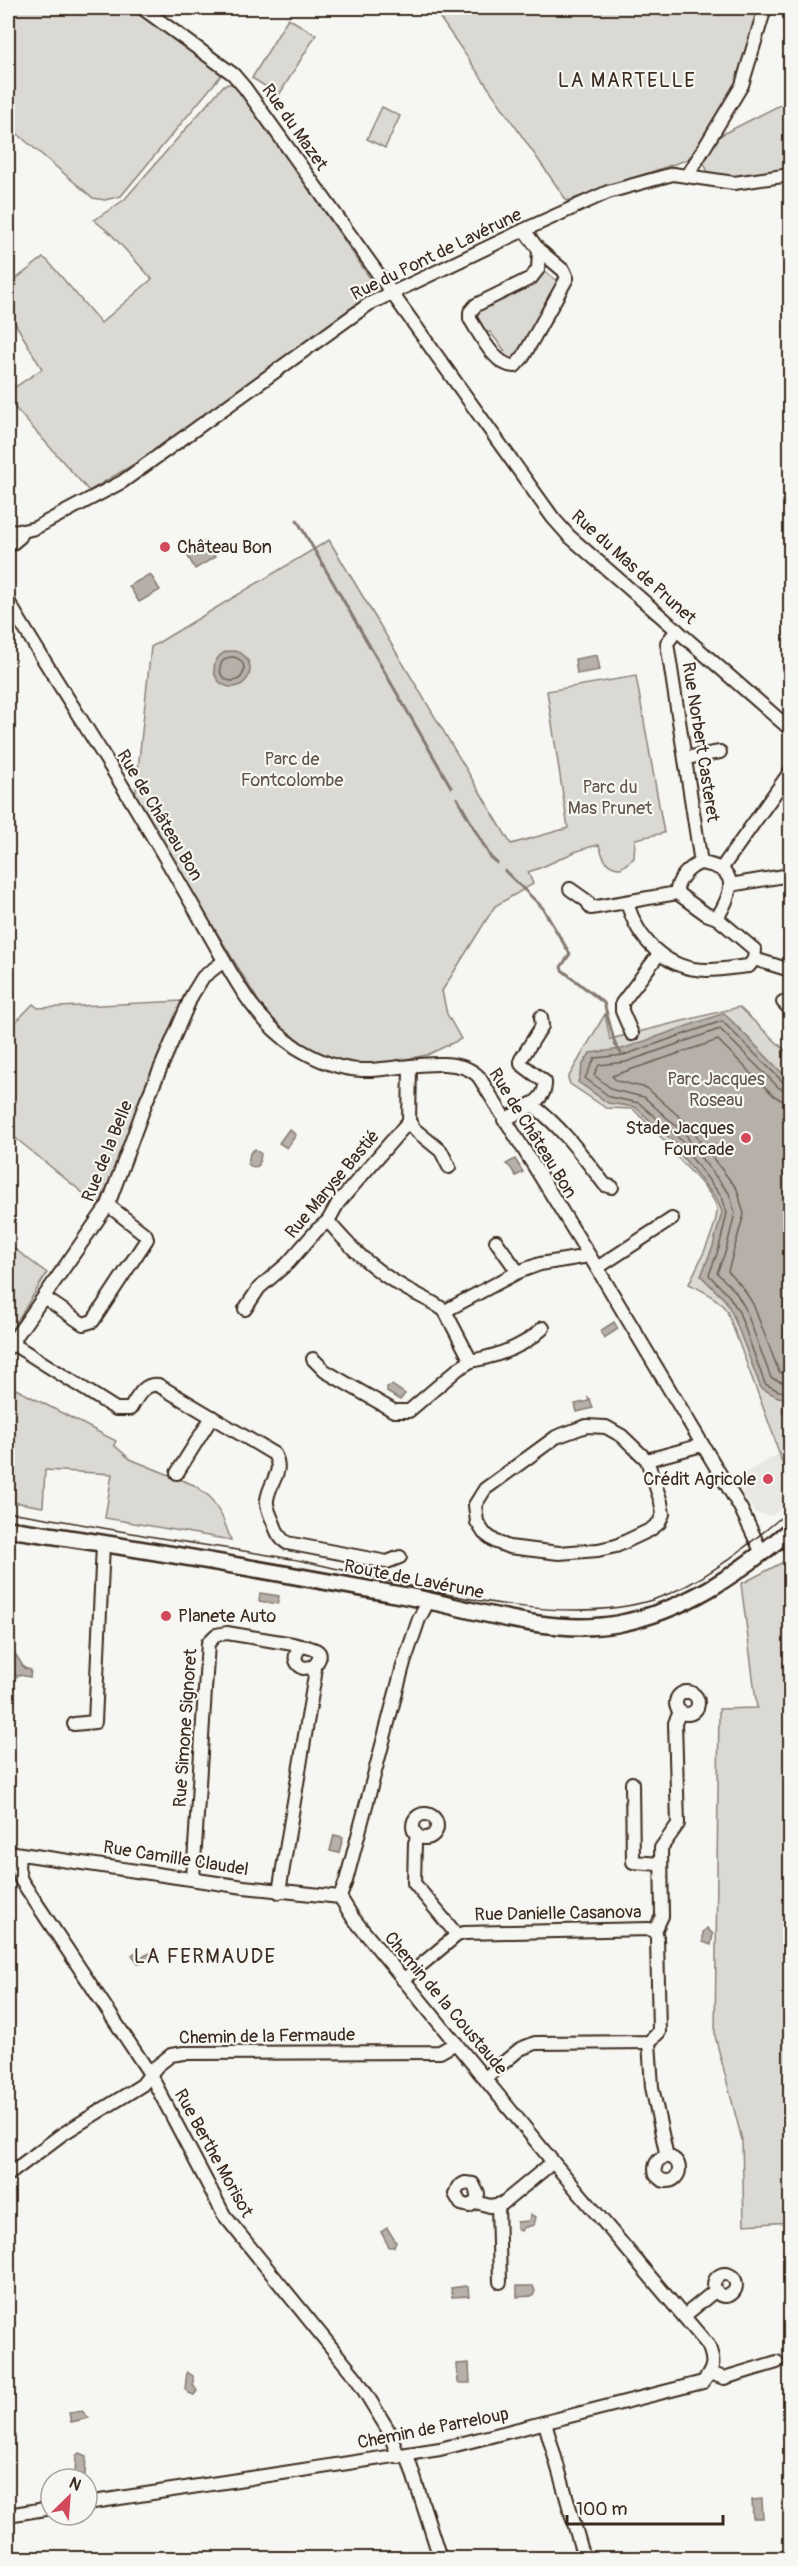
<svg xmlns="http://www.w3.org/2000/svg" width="798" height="2566" font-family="Pangolin,sans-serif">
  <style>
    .built { fill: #e8e7e2 }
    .green { fill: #dad9d3; stroke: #8a8278; stroke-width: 1.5 }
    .water { fill: #b6b0a9; stroke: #857a71; stroke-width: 1.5 }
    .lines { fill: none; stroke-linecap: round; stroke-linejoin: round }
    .shore { stroke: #6c6056; stroke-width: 1.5 }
    .stream { stroke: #857a71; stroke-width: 3 }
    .minor-casing { stroke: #3b2a1e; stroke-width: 16 }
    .major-casing { stroke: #3b2a1e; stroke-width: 20 }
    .minor { stroke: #f6f6f2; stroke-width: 12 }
    .major { stroke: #f6f6f2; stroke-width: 15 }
    .tram { stroke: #3b2a1e; stroke-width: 1.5 }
    .poi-dot { fill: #d1495b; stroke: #f6f6f2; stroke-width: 2 }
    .labels { text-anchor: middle; stroke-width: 4.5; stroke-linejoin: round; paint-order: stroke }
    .street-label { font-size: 18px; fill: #3b2a1e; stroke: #f6f6f2 }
    .poi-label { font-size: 18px; fill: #3b2a1e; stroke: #f6f6f2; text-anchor: start }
    .park-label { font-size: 18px; fill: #63564b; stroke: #f6f6f2 }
    .neighbourhood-label { font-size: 20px; letter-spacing: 1.5px; fill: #3b2a1e; stroke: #f6f6f2 }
  </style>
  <rect width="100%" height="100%" fill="#f6f6f2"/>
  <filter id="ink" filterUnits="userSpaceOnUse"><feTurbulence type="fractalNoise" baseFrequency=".0167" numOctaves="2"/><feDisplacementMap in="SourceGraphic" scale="12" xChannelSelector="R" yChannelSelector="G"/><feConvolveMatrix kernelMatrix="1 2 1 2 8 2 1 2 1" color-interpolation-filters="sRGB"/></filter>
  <g filter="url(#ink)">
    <polygon class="built" points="779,1454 790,1491 789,1502 772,1516 755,1513 734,1479"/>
    <g class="green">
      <polygon points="8,8 137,8 224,72 121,196 105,200 93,198 8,126"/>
      <polygon points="433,8 762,8 738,85 693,154 686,160 567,201"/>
      <polygon points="288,18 316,35 279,95 252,78"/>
      <polygon points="236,83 372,281 369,295 166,445 89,491 8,400 8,392 42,369 8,311 8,285 43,258 47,260 101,323 152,279 111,234 94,220 124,200 224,85"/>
      <polygon points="790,100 790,168 731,177 708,172 702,159 713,139"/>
      <polygon points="382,107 400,116 385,148 367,139"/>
      <polygon points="547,266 544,270 556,280 560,276 562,279 516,358 507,360 499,352 505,351 490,332 484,332 476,319 478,312"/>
      <path d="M329,540L511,844L568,828L547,691L636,676L664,833L635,839L634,858L621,868C606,868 603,858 599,845C573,849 553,865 528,872L533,884L495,906L442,991L447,1014L461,1039L427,1055L364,1067L317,1054L268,1017L135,798L151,647Z"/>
      <polygon points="182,1001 99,1206 8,1132 8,1030 33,1004 38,1008"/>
      <path d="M739,1007L790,1055V1462L784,1469L773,1434L727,1311C717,1297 703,1291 689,1284C697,1266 717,1229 717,1210C717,1196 684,1165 674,1154L673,1149L633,1109L606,1108L570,1084L568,1078L605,1014L610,1039Z"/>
      <polygon points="8,1244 47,1273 8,1336"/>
      <polygon points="8,1385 116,1441 114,1445 130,1459 194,1485 210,1497 222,1516 231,1540 105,1518 112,1474 45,1470 43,1507 8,1501"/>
      <polygon points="787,1560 790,1560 790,2222 744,2225 742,2140 715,2036 719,1709 757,1708 741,1584"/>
    </g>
    <g class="water">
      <polygon points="206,541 215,557 195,569 186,553"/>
      <polygon points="150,574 160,590 139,602 129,586"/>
      <circle cx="232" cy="669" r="18"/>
      <polygon points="597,655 600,670 577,674 575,659"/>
      <polygon points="724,1013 790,1081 790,1399 778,1397 761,1388 733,1315 725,1300 701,1276 713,1246 722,1212 717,1200 681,1155 677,1145 635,1107 608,1103 578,1082 583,1064 590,1053 622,1049"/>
      <polygon points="289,1129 296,1135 287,1148 279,1143"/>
      <polygon points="255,1149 261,1154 259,1165 254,1168 248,1164 250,1153"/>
      <polygon points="515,1159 523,1172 516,1176 510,1167 506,1164"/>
      <polygon points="614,1322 618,1329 604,1338 600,1331"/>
      <polygon points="392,1385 405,1394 400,1400 387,1392 387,1387"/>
      <polygon points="588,1398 590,1399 593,1408 577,1412 575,1404 589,1401"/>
      <polygon points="260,1593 279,1596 278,1604 259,1601"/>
      <polygon points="16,1655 24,1668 31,1670 30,1677 20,1675 17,1677 8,1660"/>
      <polygon points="334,1835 343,1837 339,1853 330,1851"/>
      <polygon points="707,1928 713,1934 711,1945 703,1942 703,1932"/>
      <polygon points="136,1952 140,1958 150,1953 151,1959 139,1964 132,1955"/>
      <polygon points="531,2215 536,2217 534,2225 523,2228 521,2231 517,2229 517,2222 528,2221"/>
      <polygon points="387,2228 396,2242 394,2247 389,2247 381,2232"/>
      <polygon points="466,2286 468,2287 469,2296 452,2297 451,2288"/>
      <polygon points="517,2286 533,2286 535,2291 533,2296 517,2297"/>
      <polygon points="469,2363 470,2383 458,2383 457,2364"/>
      <polygon points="187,2372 193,2376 193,2385 197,2391 194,2395 189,2393 185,2389"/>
      <polygon points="82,2411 89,2418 71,2422 69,2413"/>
      <polygon points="79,2453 86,2456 85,2475 75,2474 76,2456"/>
      <polygon points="762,2499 763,2518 753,2518 752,2500"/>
    </g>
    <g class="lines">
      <g class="shore">
        <circle cx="232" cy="669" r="12"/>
        <polyline points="790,1085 784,1083 722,1021 624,1055 595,1058 585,1078 610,1097 639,1103 682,1141 687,1152 722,1197 727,1213 719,1248 709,1275 729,1296 739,1312 765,1384 779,1391 790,1393"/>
        <polyline points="790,1092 779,1088 720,1029 626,1062 599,1065 594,1075 613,1090 644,1097 687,1136 693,1148 729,1193 735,1213 726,1250 717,1273 735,1291 745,1308 771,1378 790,1385"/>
        <polyline points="790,1101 781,1100 773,1095 718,1040 612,1076 617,1081 647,1088 692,1128 701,1143 737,1189 744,1214 728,1271 743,1288 753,1304 779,1372 790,1376"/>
      </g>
      <g class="stream">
        <polyline points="297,520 451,787"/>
        <polyline points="457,798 491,858 497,863"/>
        <polyline points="505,871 542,907 570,954 561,967 562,970 604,1003 615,1044 621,1053"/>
        <polyline points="783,1413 784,1397"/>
      </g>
      <defs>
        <g id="minor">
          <polyline points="142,8 233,74 245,88 553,518 569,536 790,729"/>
          <polyline points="688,175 742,85 765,8"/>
          <path d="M524,230L539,250L564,271L567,278L523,357L515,366C495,367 480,334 470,319V312L476,305L531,278L538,269L539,250"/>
          <polyline points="8,530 23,531 35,528 122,482 369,304 524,230 608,192 673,174 734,183 790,175"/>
          <polyline points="8,547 20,537 23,531"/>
          <path d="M8,601C51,674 98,744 141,817C163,854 184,890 205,927C232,973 250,1017 297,1048C315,1059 339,1069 361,1070C394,1072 455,1051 479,1077L597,1268L741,1509L762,1553"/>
          <polyline points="677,630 667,643 701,863"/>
          <polyline points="685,758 720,752"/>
          <path d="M701,863C741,869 733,892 717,918L706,914L677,893C676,880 690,866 701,863Z"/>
          <polyline points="721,869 790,772"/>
          <polyline points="730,885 790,875"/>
          <polyline points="570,889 587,901 591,908 677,893"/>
          <path d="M627,902C637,939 666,970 707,970C721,970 735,967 749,966L754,959L755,950L717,918"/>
          <polyline points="754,959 790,970"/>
          <polyline points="783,1002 790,1009"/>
          <polyline points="632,1034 622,1011 622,1003 659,954"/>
          <path d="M531,1104C561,1126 582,1155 605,1185L612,1187"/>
          <path d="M504,1120C520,1111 547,1102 545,1082L521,1064V1059L542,1026L541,1017"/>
          <polyline points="409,1121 414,1129 441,1151 449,1167"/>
          <path d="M328,1221C350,1248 374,1271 405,1288C419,1296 433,1301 445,1311L518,1272L540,1264L589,1256"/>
          <polyline points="496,1241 518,1272"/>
          <polyline points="597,1268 672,1219"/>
          <polyline points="45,1298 83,1324 93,1321 147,1239 146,1235 108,1205"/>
          <polyline points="245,1309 259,1288 288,1263 317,1230 328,1221 338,1203 409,1121 410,1067"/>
          <path d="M13,1344L116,1409H130C137,1398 143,1383 158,1385L274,1454C285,1472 269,1482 267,1500C266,1508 271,1516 274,1524C277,1532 279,1538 287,1543L387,1562L400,1557"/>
          <polyline points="8,1348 108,1205 146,1102 192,995 203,977 224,961"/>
          <polyline points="313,1359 325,1371 394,1411 409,1411 458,1369 471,1361 445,1311"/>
          <path d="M471,1361C498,1356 524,1347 543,1328"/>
          <polygon points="586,1426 606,1427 622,1436 647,1460 661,1502 663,1514 659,1523 650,1530 616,1546 598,1550 559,1553 509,1547 496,1542 484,1533 477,1522 475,1505 485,1489 556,1437"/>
          <polyline points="647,1460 702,1445"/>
          <polyline points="177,1473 212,1417"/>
          <circle cx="687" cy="1703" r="11"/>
          <polyline points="74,1724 95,1722 103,1544"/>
          <polyline points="632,1783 633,1862 661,1864"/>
          <circle cx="425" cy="1826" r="12"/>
          <polyline points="418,1836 415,1843 414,1883 457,1935"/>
          <polyline points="8,1852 244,1887 340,1897"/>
          <polyline points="19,1854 18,1868 21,1880 150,2074 224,2215 357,2379 387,2428 399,2457"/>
          <path d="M193,1878L208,1643L216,1635L227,1633L293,1644C303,1648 333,1646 313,1667L303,1668C294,1663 293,1655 301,1647"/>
          <polyline points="279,1892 315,1675 313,1667"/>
          <polyline points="340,1897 346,1881 403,1666 419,1619 429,1600"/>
          <polyline points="655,1931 662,1916 661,1848 678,1824 675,1723 680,1712"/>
          <polyline points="403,1980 457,1935 464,1933 649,1929 655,1931 657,1937 659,2032 649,2042 535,2043 520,2049 485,2078"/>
          <polyline points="649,2042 652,2087 667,2157"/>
          <circle cx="667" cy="2169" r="12"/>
          <polyline points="8,2175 61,2135 142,2085 157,2066 171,2055 184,2053 440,2052 456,2043"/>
          <polyline points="476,2202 478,2194 473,2184 465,2183 458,2187 455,2194 461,2204 469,2206 476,2202 490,2206 502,2204 553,2162"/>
          <polyline points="498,2205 500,2282"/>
          <circle cx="725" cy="2285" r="11"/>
          <polyline points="684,2316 716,2290"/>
          <polyline points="710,2373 724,2378 777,2362"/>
          <polyline points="545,2423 584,2558"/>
          <polyline points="407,2455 440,2558"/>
          <path d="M87,2503L440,2449L703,2382C714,2369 715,2361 708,2345L553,2162L353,1918L340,1897"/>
          <polyline points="8,2515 51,2508"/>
        </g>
        <path id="major" d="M8,1529C141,1548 274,1572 406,1596C475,1609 547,1636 617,1624C685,1611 738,1574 790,1530"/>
      </defs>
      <use href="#minor" class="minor-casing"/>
      <use href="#major" class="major-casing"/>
      <use href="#minor" class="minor"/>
      <use href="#major" class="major"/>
      <path class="tram" d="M8,1512C57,1519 106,1529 155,1537C206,1546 257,1552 307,1562C408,1583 555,1632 655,1599C707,1582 749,1544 790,1510"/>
    </g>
  </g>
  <g class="poi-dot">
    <circle cx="165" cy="547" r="6"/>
    <circle cx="746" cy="1138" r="6"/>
    <circle cx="768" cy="1479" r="6"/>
    <circle cx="166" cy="1616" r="6"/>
  </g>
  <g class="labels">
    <g class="street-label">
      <text transform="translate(295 127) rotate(55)" y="6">Rue du Mazet</text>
      <text transform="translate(436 254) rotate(-26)" y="6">Rue du Pont de Lavérune</text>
      <text transform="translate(634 567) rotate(42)" y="6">Rue du Mas de Prunet</text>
      <text transform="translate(701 742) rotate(81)" y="6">Rue Norbert Casteret</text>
      <text transform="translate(160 815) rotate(59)" y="6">Rue de Château Bon</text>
      <text transform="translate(533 1133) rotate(58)" y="6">Rue de Château Bon</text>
      <text transform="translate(107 1151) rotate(-68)" y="6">Rue de la Belle</text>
      <text transform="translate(332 1184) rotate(-50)" y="6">Rue Maryse Bastié</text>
      <text transform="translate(414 1579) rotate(11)" y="6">Route de Lavérune</text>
      <text transform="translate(185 1728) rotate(-86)" y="6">Rue Simone Signoret</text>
      <text transform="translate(176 1858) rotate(9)" y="6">Rue Camille Claudel</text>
      <text transform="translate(558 1913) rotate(-1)" y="6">Rue Danielle Casanova</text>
      <text transform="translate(446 2003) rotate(50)" y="6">Chemin de la Coustaude</text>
      <text transform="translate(267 2036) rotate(-1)" y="6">Chemin de la Fermaude</text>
      <text transform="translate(214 2153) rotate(61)" y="6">Rue Berthe Morisot</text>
      <text transform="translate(433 2428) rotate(-11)" y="6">Chemin de Parreloup</text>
    </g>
    <g class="poi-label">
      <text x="177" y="553">Château Bon</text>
      <text x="734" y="1134" text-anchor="end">Stade Jacques<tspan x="734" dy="21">Fourcade</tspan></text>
      <text x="756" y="1485" text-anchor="end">Crédit Agricole</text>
      <text x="178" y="1622">Planete Auto</text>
    </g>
    <g class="park-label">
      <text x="292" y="765">Parc de<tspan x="292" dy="21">Fontcolombe</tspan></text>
      <text x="610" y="793">Parc du<tspan x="610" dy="21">Mas Prunet</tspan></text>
      <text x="716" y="1085">Parc Jacques<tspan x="716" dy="21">Roseau</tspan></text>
    </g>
    <g class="neighbourhood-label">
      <text x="627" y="87">LA MARTELLE</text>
      <text x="205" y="1963">LA FERMAUDE</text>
    </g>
  </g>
  <rect width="798" height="2566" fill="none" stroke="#f6f6f2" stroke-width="30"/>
  <rect x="15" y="15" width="768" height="2536" fill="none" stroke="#3b2a1e" stroke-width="2" filter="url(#ink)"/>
  <g transform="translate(69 2497) rotate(25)"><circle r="28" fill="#f6f6f2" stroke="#aba49d" stroke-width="1.5"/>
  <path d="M0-4.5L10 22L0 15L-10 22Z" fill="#d1495b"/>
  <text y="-9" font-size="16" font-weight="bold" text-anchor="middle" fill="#3b2a1e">N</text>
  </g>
  <path d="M567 2515v9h156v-9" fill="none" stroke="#3b2a1e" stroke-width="3"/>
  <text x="576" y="2515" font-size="18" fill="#3b2a1e" stroke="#f6f6f2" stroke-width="4.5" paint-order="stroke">100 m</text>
</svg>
